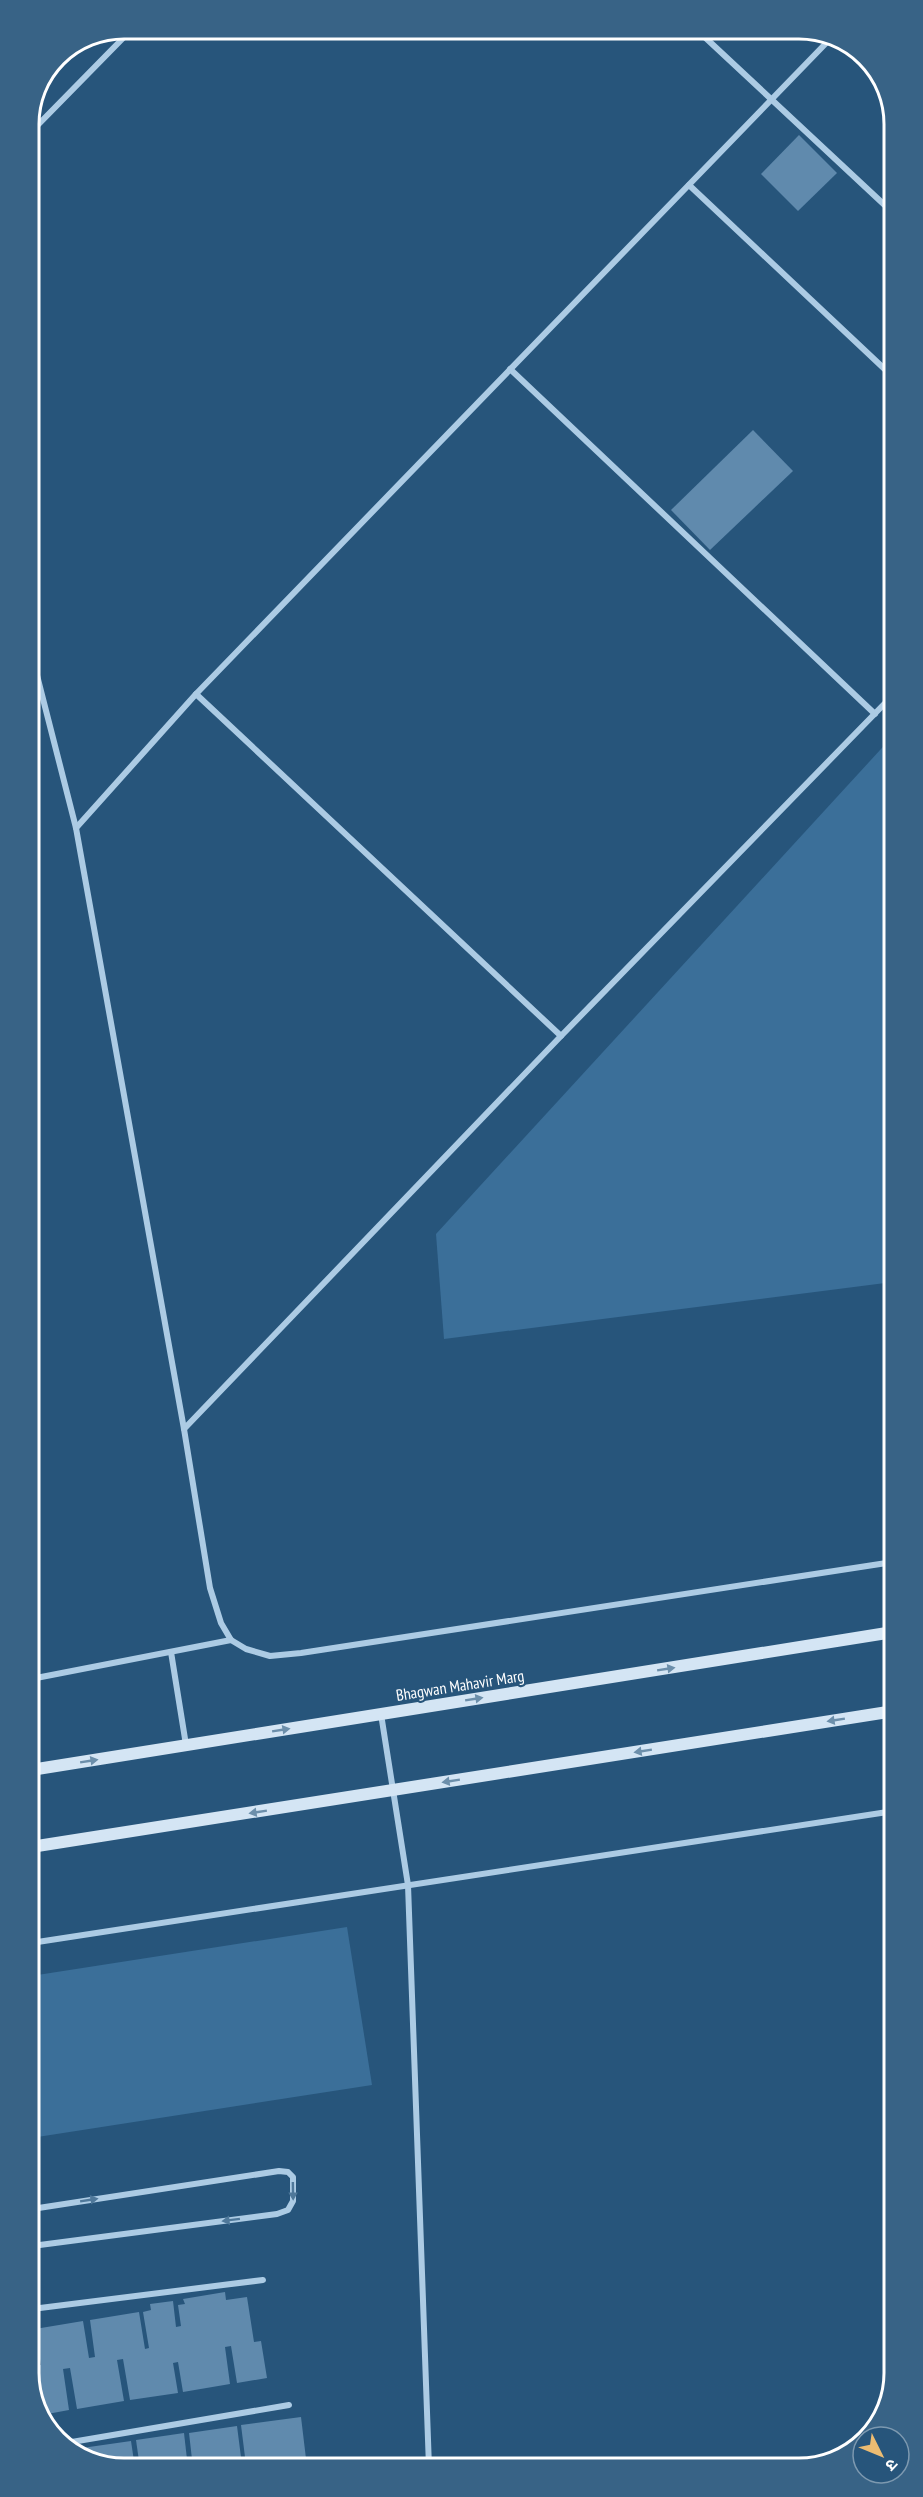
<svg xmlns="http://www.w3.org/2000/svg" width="923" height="2497" font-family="'PT Sans Narrow','Noto Sans Devanagari',sans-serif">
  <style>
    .green { fill: #3b6f99 }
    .building { fill: #608aad }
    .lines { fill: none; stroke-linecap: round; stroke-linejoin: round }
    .minor { stroke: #accbe4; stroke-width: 6 }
    .secondary { stroke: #d4e5f4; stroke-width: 12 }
    .oneway { fill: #6c8fab }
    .oneway2 { fill: #4f789a }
    .labels { text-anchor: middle; stroke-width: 4.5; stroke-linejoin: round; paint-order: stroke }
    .street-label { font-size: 16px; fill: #fff; stroke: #27557b }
    .rim { fill: none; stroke: #fff; stroke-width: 3 }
  </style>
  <rect width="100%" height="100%" fill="#27557b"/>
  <g class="green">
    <polygon points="892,737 893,1282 444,1339 436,1234"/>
    <polygon points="347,1927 372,2085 31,2138 31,1976"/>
  </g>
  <g class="building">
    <polygon points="799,135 837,173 798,211 761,174"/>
    <polygon points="753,430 793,471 710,550 671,510"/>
    <polygon points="225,2292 226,2300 247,2297 254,2342 261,2341 267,2378 237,2383 231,2346 225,2347 230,2384 183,2392 178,2362 173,2363 178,2393 130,2400 123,2359 117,2360 124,2401 77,2409 70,2368 63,2369 69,2410 42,2415 32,2398 32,2350 35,2365 41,2365 35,2329 83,2321 89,2358 95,2357 90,2320 139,2312 145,2349 149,2348 143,2312 151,2310 150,2304 173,2301 176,2327 181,2326 178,2305 185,2304 183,2299"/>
    <polygon points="301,2417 307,2467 193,2468 189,2433 237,2426 242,2465 246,2465 241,2425"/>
    <polygon points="184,2433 188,2468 140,2468 136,2440"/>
    <polygon points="131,2441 135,2468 117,2468 83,2454 82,2448"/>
  </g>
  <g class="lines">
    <g class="minor">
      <polyline points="696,29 891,211"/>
      <polyline points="29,134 132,29"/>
      <polyline points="689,185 892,376"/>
      <polyline points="510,369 875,714"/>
      <polyline points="29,644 76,828 184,1429 210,1588 221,1623 231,1640 246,1649 270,1656 301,1653 893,1562"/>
      <polyline points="196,694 561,1036"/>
      <polyline points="76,828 196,694 831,38"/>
      <polyline points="184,1429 561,1036 892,696"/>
      <polyline points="171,1652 186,1745"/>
      <polyline points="31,1679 231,1640"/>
      <polyline points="381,1714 408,1885 429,2467"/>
      <polyline points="31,1943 894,1811"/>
      <polyline points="32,2209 279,2171 288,2172 293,2177 293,2201 288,2210 277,2214 32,2246"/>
      <polyline points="32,2309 263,2280"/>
      <polyline points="60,2444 289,2405"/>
    </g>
    <g class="secondary">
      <polyline points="31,1770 893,1632"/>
      <polyline points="31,1847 894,1711"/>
    </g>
  </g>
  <defs><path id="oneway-solid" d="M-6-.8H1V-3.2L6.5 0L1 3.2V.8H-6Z" transform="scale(1.5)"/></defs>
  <g class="oneway">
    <use href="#oneway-solid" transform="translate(666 1669) rotate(-9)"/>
    <use href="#oneway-solid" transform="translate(474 1699) rotate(-9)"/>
    <use href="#oneway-solid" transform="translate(836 1720) rotate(171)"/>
    <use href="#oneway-solid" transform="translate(281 1730) rotate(-9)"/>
    <use href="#oneway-solid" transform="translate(643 1751) rotate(171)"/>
    <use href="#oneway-solid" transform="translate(89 1761) rotate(-9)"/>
    <use href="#oneway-solid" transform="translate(451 1781) rotate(171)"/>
    <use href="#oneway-solid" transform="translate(258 1812) rotate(171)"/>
  </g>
  <g class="oneway2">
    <use href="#oneway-solid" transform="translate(293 2191) rotate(89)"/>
    <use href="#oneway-solid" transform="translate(89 2200) rotate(-9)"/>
    <use href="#oneway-solid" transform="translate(231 2220) rotate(173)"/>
  </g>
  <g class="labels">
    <g class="street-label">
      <text transform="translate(460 1685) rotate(-9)" y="6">Bhagwan Mahavir Marg</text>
    </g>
  </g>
  <path d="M0 0H923V2497H0ZM124 39H799A85 85 0 0 1 884 124V2373A85 85 0 0 1 799 2458H124A85 85 0 0 1 39 2373V124A85 85 0 0 1 124 39Z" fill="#386386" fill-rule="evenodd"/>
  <path class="rim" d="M124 39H799A85 85 0 0 1 884 124V2373A85 85 0 0 1 799 2458H124A85 85 0 0 1 39 2373V124A85 85 0 0 1 124 39Z"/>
  <g transform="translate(881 2455) rotate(133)"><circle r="28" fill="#27557b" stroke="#7d99b0" stroke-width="1.5"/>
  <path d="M0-4.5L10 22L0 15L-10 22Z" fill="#ecbc72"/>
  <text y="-9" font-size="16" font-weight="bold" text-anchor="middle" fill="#ffffff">उ</text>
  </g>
</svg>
